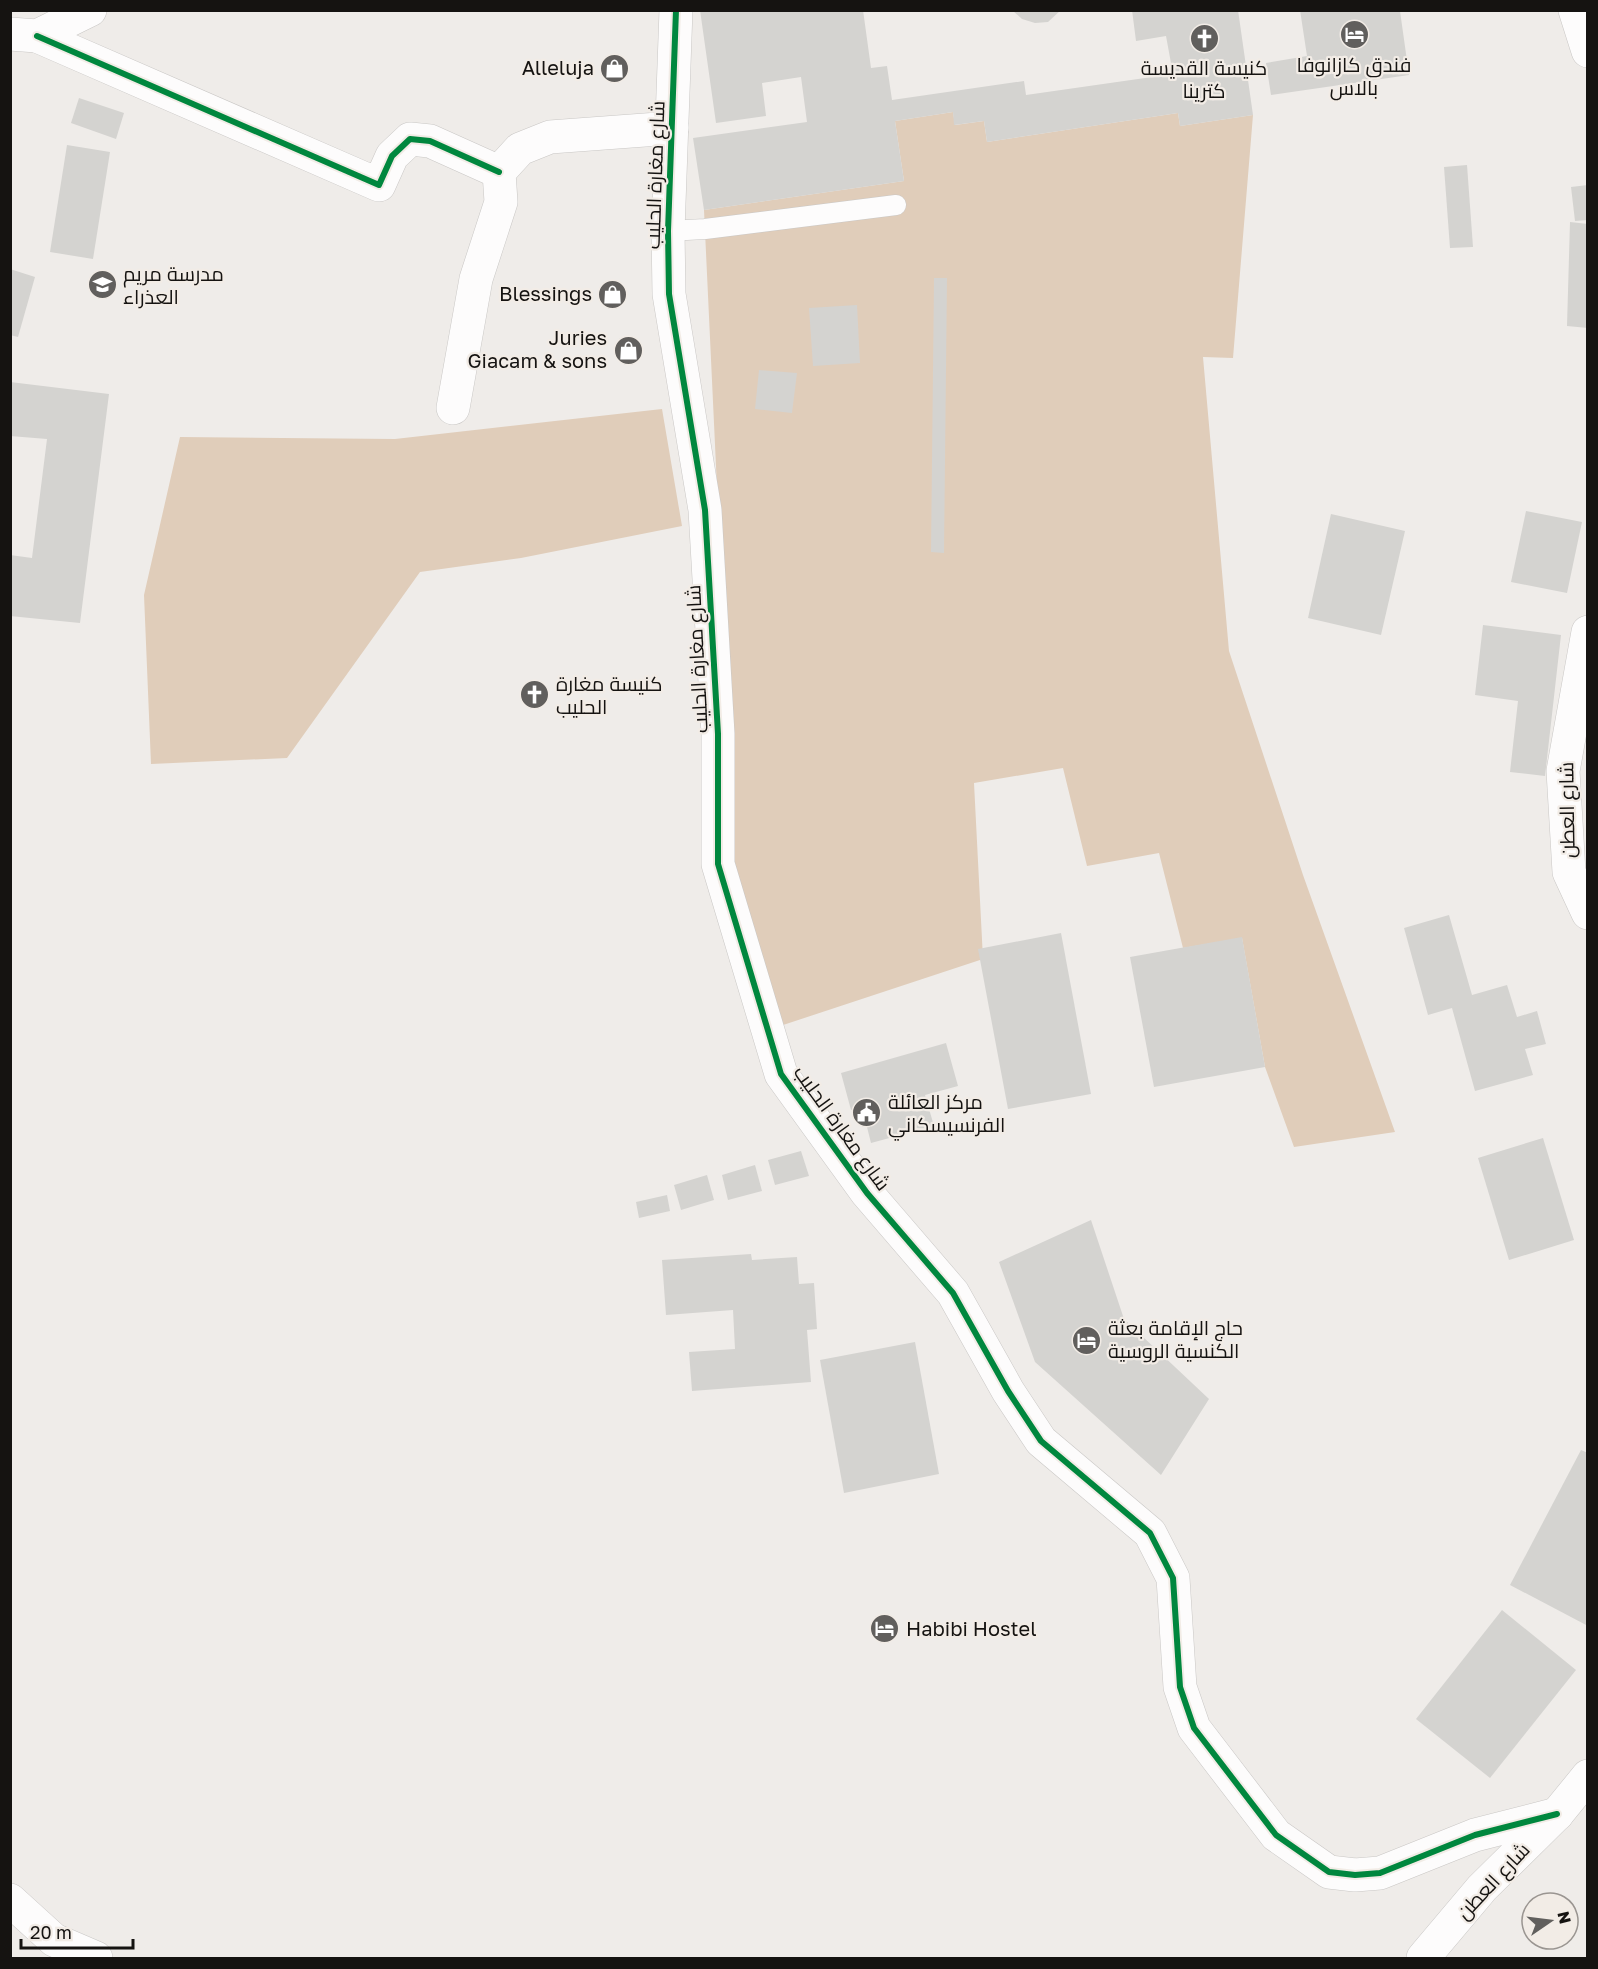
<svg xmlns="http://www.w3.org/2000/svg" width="1598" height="1969" font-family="'Golos Text',Cairo,sans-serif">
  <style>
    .green { fill: #e0cdba }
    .building { fill: #d4d3d0 }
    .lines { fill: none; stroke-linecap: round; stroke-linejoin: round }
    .lane-casing { stroke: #c9c7c5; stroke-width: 21 }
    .street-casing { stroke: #c9c7c5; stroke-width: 34 }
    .secondary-casing { stroke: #c9c7c5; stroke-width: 34 }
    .lane { stroke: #fdfcfc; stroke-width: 20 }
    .street { stroke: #fdfcfc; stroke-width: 33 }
    .secondary { stroke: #fdfcfc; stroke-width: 33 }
    .cycleway-casing { stroke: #f2ece6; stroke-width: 10 }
    .cycleway { stroke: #00873e; stroke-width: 6 }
    .labels { text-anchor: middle; stroke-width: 4.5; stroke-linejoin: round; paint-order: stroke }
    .poi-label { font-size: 20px; fill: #151311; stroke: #f2ece6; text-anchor: start }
    .street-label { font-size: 20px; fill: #151311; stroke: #f2ece6 }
  </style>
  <rect width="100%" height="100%" fill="#efece9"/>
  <g class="green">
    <polygon points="953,112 955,125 984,121 987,142 1178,113 1180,126 1253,115 1233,358 1203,357 1229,651 1303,875 1395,1132 1294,1147 1265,1067 1242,938 1183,948 1159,853 1087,866 1063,768 974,783 983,959 774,1028 735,871 704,210 904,181 895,121"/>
    <polygon points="662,409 682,526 521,558 420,572 287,758 151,764 144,595 180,437 395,439"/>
  </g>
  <g class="building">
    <polygon points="700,10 863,10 871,68 887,66 892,100 1024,81 1026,95 1173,74 1166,36 1136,41 1132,10 1238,10 1253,115 1180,126 1178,113 987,142 984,121 954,125 953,112 895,121 904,181 704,210 693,138 807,122 801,77 762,83 766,116 716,123"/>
    <polygon points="1012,10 1061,10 1048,22 1035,23 1022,19"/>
    <polygon points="1300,10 1400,11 1409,75 1271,95 1266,63 1307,56"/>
    <polygon points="79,98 124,113 116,139 71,123"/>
    <polygon points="67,145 110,152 93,259 50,252"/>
    <polygon points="1467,165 1473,247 1450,248 1444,167"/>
    <polygon points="1588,185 1588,220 1575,221 1571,187"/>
    <polygon points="1570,222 1588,224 1588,328 1567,326"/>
    <polygon points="10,269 35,277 18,337 10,335"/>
    <polygon points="934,278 947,278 944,553 931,552"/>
    <polygon points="857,305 860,363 813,366 809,308"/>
    <polygon points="759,370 797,373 792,413 755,409"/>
    <polygon points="10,382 109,394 80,623 10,616 10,555 32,558 47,439 10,436"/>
    <polygon points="1526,511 1582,522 1567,593 1511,582"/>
    <polygon points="1331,514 1405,531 1381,635 1308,618"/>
    <polygon points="1483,625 1561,635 1545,776 1510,772 1518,701 1475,695"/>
    <polygon points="1449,915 1472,995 1507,985 1517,1017 1537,1011 1546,1044 1525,1049 1533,1075 1475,1091 1452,1008 1428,1015 1404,928"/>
    <polygon points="1061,933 1091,1094 1008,1109 978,949"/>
    <polygon points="1242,937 1265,1067 1154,1087 1130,957"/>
    <polygon points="946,1043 958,1086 925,1095 934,1126 871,1143 862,1107 851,1110 841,1073"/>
    <polygon points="1543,1138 1574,1240 1509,1260 1478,1158"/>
    <polygon points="801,1151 809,1176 775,1185 768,1160"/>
    <polygon points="755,1165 762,1191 728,1200 722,1175"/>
    <polygon points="707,1175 714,1200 681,1210 674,1185"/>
    <polygon points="667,1195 670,1211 639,1218 636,1202"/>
    <polygon points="1091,1220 1124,1319 1209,1399 1161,1475 1035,1362 999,1262"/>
    <polygon points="751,1254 752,1260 797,1257 799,1284 814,1283 817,1329 807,1330 811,1382 692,1391 689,1352 735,1349 733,1310 666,1315 662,1260"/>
    <polygon points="915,1342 939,1474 844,1493 820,1360"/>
    <polygon points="1581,1450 1588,1453 1588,1626 1510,1585"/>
    <polygon points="1502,1610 1576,1670 1490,1778 1416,1719"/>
  </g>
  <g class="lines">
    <defs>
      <polyline id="lane" points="668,231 705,229 896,205"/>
      <g id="street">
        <polyline points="676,10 668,231 669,294 705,510 718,734 718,864 781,1074 867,1193 953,1293 1008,1391 1041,1441 1150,1533 1173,1578 1180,1687 1194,1728 1276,1835 1329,1872 1355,1875 1380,1873 1475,1835 1557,1814"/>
        <polyline points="37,36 379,185 392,156 410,139 430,141 499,172"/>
        <polyline points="453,408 476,279 501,202 499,172 520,149 550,137 672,128"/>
      </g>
      <g id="secondary">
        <polyline points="1575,10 1588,51"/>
        <polyline points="10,34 37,36 90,10"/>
        <polyline points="1588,632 1563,771 1569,872 1588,913"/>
        <polyline points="10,1900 54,1940 96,1958"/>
        <polyline points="1423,1958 1482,1888 1557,1814 1588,1776"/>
      </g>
    </defs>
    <use href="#lane" class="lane-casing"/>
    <use href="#street" class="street-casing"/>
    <use href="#secondary" class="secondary-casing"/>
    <use href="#lane" class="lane"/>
    <use href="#street" class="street"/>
    <use href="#secondary" class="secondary"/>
    <defs>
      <g id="cycleway">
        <polyline points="676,10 668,231 669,294 705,510 718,734 718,864 781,1074 867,1193 953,1293 1008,1391 1041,1441 1150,1533 1173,1578 1180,1687 1194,1728 1276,1835 1329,1872 1355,1875 1380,1873 1475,1835 1557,1814"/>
        <polyline points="37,36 379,185 392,156 410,139 430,141 499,172"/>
      </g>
    </defs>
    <use href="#cycleway" class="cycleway-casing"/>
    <use href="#cycleway" class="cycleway"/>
  </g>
  <defs>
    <symbol id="hotel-disc" viewBox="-11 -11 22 22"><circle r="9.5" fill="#615f5d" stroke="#f2ece6"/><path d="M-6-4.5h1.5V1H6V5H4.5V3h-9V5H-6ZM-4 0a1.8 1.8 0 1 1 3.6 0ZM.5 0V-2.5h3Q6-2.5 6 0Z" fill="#fff"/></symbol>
    <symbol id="church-disc" viewBox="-11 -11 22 22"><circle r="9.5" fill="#615f5d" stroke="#f2ece6"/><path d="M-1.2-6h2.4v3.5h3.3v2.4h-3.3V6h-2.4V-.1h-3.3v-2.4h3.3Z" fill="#fff"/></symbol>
    <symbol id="shop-disc" viewBox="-11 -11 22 22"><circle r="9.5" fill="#615f5d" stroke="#f2ece6"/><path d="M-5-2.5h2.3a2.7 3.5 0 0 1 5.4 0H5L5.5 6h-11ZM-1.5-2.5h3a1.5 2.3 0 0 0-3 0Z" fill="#fff"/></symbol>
    <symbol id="school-disc" viewBox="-11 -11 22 22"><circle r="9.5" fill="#615f5d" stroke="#f2ece6"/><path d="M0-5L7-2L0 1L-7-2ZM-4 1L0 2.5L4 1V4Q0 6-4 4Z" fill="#fff"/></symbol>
    <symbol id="civic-disc" viewBox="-11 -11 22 22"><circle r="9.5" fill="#615f5d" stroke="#f2ece6"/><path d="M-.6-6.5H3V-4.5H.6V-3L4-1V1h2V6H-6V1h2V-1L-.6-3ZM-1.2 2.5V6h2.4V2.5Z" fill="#fff"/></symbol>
  </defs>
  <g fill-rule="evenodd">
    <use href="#hotel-disc" x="1338" y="18" width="33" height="33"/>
    <use href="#church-disc" x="1188" y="22" width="33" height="33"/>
    <use href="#shop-disc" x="598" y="52" width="33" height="33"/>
    <use href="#school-disc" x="86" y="268" width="33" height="33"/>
    <use href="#shop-disc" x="596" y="278" width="33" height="33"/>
    <use href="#shop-disc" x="612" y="334" width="33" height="33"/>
    <use href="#church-disc" x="518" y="678" width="33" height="33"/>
    <use href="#civic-disc" x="850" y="1096" width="33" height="33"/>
    <use href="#hotel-disc" x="1070" y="1324" width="33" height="33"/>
    <use href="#hotel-disc" x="868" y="1612" width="33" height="33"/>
  </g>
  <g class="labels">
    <g class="poi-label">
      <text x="1354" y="72" text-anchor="middle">فندق كازانوفا<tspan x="1354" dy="23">بالاس</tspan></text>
      <text x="594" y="75" text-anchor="end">Alleluja</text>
      <text x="1204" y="75" text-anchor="middle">كنيسة القديسة<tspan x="1204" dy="23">كترينا</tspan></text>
      <text x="123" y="281">مدرسة مريم<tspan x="123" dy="23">العذراء</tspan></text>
      <text x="592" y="301" text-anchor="end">Blessings</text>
      <text x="607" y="345" text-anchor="end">Juries<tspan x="607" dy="23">Giacam &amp; sons</tspan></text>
      <text x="556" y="691">كنيسة مغارة<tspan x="556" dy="23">الحليب</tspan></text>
      <text x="888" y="1109">مركز العائلة<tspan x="888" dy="23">الفرنسيسكاني</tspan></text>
      <text x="1108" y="1335">حاج الإقامة بعثة<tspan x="1108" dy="23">الكنسية الروسية</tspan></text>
      <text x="906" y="1636">Habibi Hostel</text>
    </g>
    <g class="street-label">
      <text transform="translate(655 175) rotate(-88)" y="7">شارع مغارة الحليب</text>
      <text transform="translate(697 659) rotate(-93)" y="7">شارع مغارة الحليب</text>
      <text transform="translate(1567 810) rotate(-91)" y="7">شارع العطن</text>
      <text transform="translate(842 1128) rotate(54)" y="7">شارع مغارة الحليب</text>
      <text transform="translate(1493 1881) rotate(-47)" y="7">شارع العطن</text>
    </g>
  </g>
  <rect width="1598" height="1969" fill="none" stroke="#151311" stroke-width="24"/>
  <g transform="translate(1550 1921) rotate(76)"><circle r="28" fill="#f2ece6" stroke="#9a9591" stroke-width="1.5"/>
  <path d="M0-4.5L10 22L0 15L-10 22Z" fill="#615f5d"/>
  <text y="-9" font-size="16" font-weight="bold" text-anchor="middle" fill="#151311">N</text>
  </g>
  <path d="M21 1939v9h112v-9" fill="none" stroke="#151311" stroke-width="3"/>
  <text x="30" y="1939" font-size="18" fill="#151311" stroke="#f2ece6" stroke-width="4.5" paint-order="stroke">20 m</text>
</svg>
